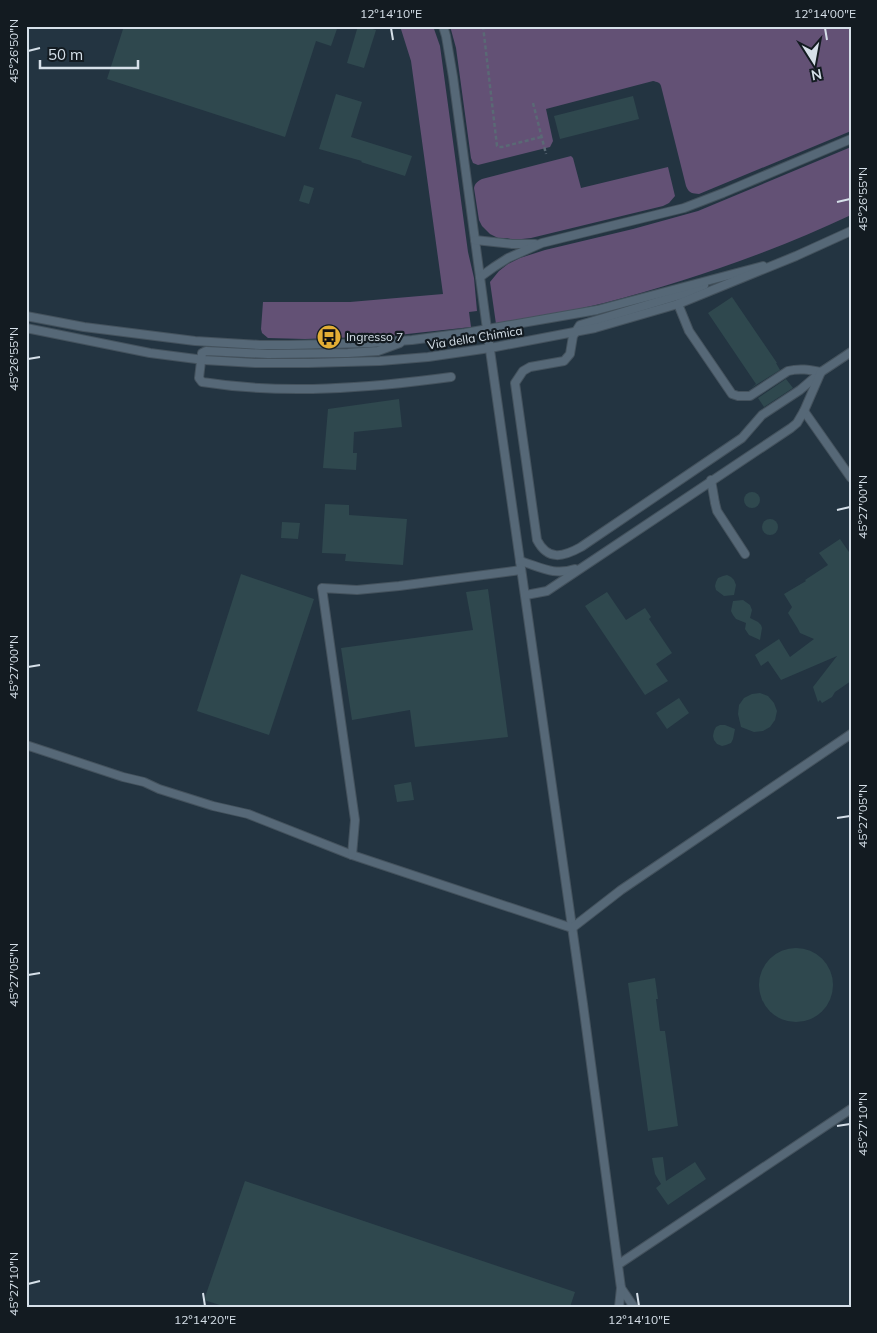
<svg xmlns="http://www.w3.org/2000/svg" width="877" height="1333" font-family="Mulish,sans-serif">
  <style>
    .green { fill: #635175 }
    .building { fill: #2f484e }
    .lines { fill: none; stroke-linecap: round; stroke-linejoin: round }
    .lane-casing { stroke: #44525d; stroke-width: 10 }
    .path { stroke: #5a6975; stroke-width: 2.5; stroke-dasharray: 4 2.5; stroke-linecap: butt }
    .lane { stroke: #566877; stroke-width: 8 }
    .ticks { fill: none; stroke: #d6e0e9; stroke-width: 2 }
    .labels { text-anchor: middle; stroke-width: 4.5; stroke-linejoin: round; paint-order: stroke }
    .poi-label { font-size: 12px; fill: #d6e0e9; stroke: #131b21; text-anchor: start }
    .street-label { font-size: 12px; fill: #d6e0e9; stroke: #131b21 }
    .neatline { fill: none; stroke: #d6e0e9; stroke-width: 2 }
    .ticks-label { font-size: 12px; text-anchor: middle; fill: #d6e0e9 }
  </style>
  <rect width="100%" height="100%" fill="#233441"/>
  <g class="green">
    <polygon points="400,26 433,26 440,46 468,252 474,278 477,311 469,312 471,327 389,336 305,339 268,338 262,333 261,329 263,302 350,302 443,294 411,61"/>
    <path d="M450,26H851V131L699,194C693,193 689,194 686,186L661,86C660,82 657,82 653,81L546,109L553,141L550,147L478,165L473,163L471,158L456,48Z"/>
    <path d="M851,147V215C772,252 689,281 604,303C569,312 532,317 496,324L490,282L499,271L508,264L520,258L545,250L633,229L698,211Z"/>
    <path d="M571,156L573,158L581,188L668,167L675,196L669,203L663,206L531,238L513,240L507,238H498L490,234L482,226L479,220L474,188C475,183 478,181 482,179Z"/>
  </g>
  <g class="building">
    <polygon points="124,26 338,26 331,46 316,41 285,137 107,79"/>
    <polygon points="358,26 362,26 376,30 364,68 347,63"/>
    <polygon points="336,94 362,102 351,137 412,156 405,176 361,162 362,161 319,149"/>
    <polygon points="633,96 639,119 560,139 554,116"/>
    <polygon points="304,185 314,188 309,204 299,201"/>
    <polygon points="732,297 777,363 776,363 780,370 751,388 756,384 708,313"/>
    <polygon points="786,379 793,388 764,407 758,398"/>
    <polygon points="399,399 402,427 354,432 353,453 357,453 356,470 323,468 328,409"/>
    <circle cx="752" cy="500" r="8"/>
    <polygon points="325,504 349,505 349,515 407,519 403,565 345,561 346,554 322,553"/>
    <circle cx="770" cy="527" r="8"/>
    <polygon points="282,522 300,523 298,539 281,538"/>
    <polygon points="840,539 851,555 851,681 835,692 832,697 822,703 820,700 818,702 813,687 837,656 781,680 768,661 761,666 755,655 779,639 790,657 814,639 800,633 798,629 788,613 792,607 784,594 806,581 805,580 828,565 819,553"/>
    <polygon points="241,574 314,599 269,735 197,711"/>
    <polygon points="727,575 731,577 734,580 736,585 734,595 724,596 716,590 715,586 716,582 718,578 723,576"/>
    <polygon points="488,589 508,737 415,747 410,710 352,720 341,648 473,630 466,592"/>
    <polygon points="607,592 626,620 645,608 651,617 649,619 672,653 656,664 668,681 645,695 585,606"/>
    <polygon points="743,600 750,605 752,610 750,618 758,622 761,625 762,628 760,640 749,635 745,629 746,623 736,619 733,615 731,611 733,601"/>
    <polygon points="760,693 768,696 774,703 777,711 775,720 770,727 763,731 754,732 741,727 738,714 739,705 744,698 752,694"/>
    <polygon points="679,698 689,713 667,729 656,713"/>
    <polygon points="720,725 725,725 735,729 733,739 731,743 726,745 722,746 717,744 714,740 713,736 714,731 716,727"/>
    <polygon points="411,782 414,800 397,802 394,785"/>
    <circle cx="796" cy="985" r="37"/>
    <polygon points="655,978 658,999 656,999 660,1031 665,1031 678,1126 648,1131 628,983"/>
    <polygon points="663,1157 666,1181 695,1162 706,1179 668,1205 656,1188 661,1184 655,1174 652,1158"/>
    <polygon points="245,1181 575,1292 570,1307 226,1307 204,1300"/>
  </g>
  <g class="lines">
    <defs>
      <g id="lane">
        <polyline points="443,26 446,36 453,77 487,329 583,1004 621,1288 634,1307"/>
        <polyline points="475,240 512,244 535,244"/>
        <polyline points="480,277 494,267 508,258 542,243 684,208 723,193 851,139"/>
        <path d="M704,285L680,295L580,325L573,336L570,354L564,361L530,367L523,371L515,383L537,540C548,561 563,557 581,547L742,438L762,415L800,390L821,372"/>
        <path d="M678,304L689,331L732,394L738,396H750L788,371C800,368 810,370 821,372"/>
        <polyline points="26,316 84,327 195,341 260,345 288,345 370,343 412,340 465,333 597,310 763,266"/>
        <polyline points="26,328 150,353 204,360 255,363 309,363 380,361 428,357 490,348 595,328 678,304 796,256 851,231"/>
        <path d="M400,343L378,351L348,353L268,354L206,351L202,353L199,378L202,382C285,395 369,388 451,377"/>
        <polyline points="804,411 851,478"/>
        <polyline points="711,480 715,503 717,511 745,554"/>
        <path d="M520,561C541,567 553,576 575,569"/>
        <polyline points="526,595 547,591 791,428 797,423 804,411 821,372 851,352"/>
        <polyline points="26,745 123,777 144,782 159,789 213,806 248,814 352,855 572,928 621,890 851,734"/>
        <polyline points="352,855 355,820 322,588 357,590 399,586 521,570"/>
        <polyline points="619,1264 851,1109"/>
        <polyline points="619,1307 621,1288"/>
      </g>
    </defs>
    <use href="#lane" class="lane-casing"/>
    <g class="path">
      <polyline points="483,26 497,146 499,147 502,147 541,137"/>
      <polyline points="533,103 546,154"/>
    </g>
    <use href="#lane" class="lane"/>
  </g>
  <path class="ticks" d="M391,28L393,40M825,28L827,40M28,51L40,48M837,202L850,199M28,359L40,357M837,510L850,507M28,667L40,665M837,818L850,816M28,975L40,973M837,1126L850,1124M28,1284L40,1281M203,1293L205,1306M637,1293L639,1306"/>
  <defs>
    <symbol id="bus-disc" viewBox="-11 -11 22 22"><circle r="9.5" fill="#e3ae35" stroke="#131b21"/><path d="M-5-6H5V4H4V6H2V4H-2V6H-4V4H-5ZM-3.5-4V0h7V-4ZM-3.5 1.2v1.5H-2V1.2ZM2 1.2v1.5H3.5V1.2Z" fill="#111"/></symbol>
  </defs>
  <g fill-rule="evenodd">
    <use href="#bus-disc" x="315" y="323" width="28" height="28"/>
  </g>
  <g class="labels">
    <g class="poi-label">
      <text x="346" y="341">Ingresso 7</text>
    </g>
    <g class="street-label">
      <text transform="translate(475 338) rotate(-9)" y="4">Via della Chimica</text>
    </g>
  </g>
  <rect width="877" height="1333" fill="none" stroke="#131b21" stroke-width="55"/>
  <g transform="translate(814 62) rotate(169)" stroke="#131b21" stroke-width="4" paint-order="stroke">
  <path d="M0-4L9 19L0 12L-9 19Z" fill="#d6e0e9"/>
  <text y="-8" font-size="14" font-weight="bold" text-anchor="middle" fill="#d6e0e9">N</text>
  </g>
  <path d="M40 60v8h98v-8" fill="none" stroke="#d6e0e9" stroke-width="2.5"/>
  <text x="48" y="60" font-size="15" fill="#d6e0e9" stroke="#131b21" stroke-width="4" paint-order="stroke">50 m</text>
  <rect x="28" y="28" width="822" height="1278" class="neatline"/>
  <g class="ticks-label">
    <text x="391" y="18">12°14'10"E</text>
    <text x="825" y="18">12°14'00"E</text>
    <text transform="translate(14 51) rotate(-90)" y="4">45°26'50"N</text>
    <text transform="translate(863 199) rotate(-90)" y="4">45°26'55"N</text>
    <text transform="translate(14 359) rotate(-90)" y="4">45°26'55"N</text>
    <text transform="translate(863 507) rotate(-90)" y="4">45°27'00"N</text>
    <text transform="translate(14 667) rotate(-90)" y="4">45°27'00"N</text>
    <text transform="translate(863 816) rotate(-90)" y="4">45°27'05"N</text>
    <text transform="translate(14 975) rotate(-90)" y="4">45°27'05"N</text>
    <text transform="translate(863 1124) rotate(-90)" y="4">45°27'10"N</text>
    <text transform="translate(14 1284) rotate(-90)" y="4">45°27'10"N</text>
    <text x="205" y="1324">12°14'20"E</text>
    <text x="639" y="1324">12°14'10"E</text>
  </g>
</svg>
